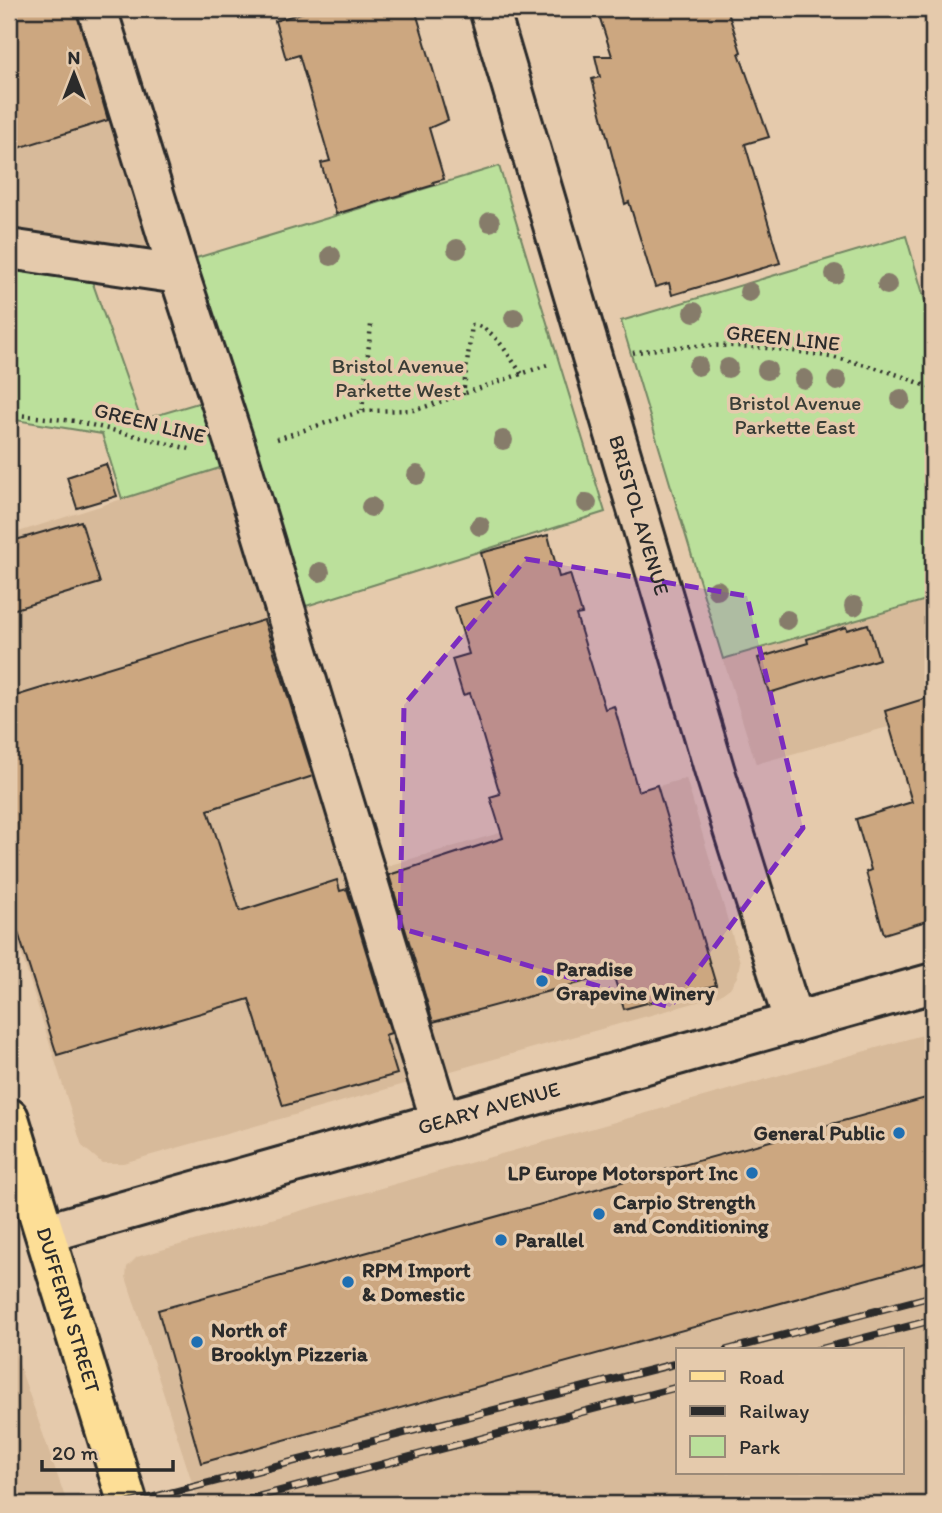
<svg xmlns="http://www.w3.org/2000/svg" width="942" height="1513" font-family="Itim,sans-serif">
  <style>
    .built { fill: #d7ba9a; fill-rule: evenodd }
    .green { fill: #bbe09b; stroke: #738663; stroke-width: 2 }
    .building { fill: #cca780; stroke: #2b2b2b; stroke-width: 2 }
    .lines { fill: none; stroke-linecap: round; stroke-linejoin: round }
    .minor-casing { stroke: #2b2b2b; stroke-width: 44 }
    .major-casing { stroke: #2b2b2b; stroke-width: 44 }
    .path { stroke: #2b2b2b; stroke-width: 4.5; stroke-dasharray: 2 5; stroke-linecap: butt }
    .minor { stroke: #e5caac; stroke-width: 38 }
    .major { stroke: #fdde96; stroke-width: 38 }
    .rail-casing { stroke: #2b2b2b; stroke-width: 8 }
    .rail { stroke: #e5caac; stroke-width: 5; stroke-dasharray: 16; stroke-linecap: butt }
    .tree { fill: #867c6b }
    .marked { fill: #7b2cbf; fill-opacity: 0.2; stroke: #7b2cbf; stroke-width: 5; stroke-dasharray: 14 9; stroke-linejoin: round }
    .poi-dot { fill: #1f6fb2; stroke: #e5caac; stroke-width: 2.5 }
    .labels { text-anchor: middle; stroke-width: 7; stroke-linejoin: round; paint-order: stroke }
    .street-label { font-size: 21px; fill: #2b2b2b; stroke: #e5caac }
    .park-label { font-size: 21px; fill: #393d36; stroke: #e5caac }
    .poi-label { font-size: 21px; font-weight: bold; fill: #2b2b2b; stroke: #e5caac; text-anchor: start }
  </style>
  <rect width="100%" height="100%" fill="#e5caac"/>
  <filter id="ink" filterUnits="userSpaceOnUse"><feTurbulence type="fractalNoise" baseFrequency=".0143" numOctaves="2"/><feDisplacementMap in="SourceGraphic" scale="14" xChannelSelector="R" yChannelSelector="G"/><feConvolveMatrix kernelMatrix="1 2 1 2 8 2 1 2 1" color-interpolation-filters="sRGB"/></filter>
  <g filter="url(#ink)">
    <g class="built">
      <polygon points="9,9 86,9 174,292 9,268"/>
      <polygon points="229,465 380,868 686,778 740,962 737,977 730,988 719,996 123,1163 102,1163 82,1146 9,915 9,535"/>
      <polygon points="933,598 933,880 888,727 756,764 723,659"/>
      <path d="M933,1032V1504H199L126,1277L127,1267L137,1257ZM678,1350H902V1473H678Z"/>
      <polygon points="9,1336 67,1503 68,1504 9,1504"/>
    </g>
    <g class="green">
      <polygon points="499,166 605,512 303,607 193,259"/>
      <polygon points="906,236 933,328 933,598 723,659 621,321"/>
      <polygon points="9,268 92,281 141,420 208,400 229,465 122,499 102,434 9,419"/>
    </g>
    <g class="building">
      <polygon points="9,9 76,9 108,120 9,151"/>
      <polygon points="314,9 415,9 448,120 429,128 444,179 433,182 434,185 336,214 321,163 330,161 299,55 286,59 275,21"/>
      <polygon points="597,9 727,9 741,52 739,53 769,137 745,144 780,263 672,295 669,283 655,287 629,202 625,204 592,79 600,77 595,56 612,56"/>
      <polygon points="106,464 117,496 77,508 67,477"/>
      <polygon points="81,521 100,583 9,611 9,542"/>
      <polygon points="548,535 559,577 570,574 582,614 576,615 605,709 614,706 638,791 657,785 716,985 624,1009 613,974 433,1022 389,875 503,838 490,797 500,794 470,693 463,695 452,659 469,654 455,607 493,596 481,553"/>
      <polygon points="264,620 313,776 208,810 240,911 337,880 340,891 347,889 391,1033 385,1035 397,1074 283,1106 249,999 57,1055 9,904 9,698"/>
      <polygon points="868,624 879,659 769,693 758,658 808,643 807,639 846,627 847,630"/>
      <polygon points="933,696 933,919 884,934 866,872 871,870 856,819 912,802 885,711"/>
      <polygon points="933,1096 933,1261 201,1463 158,1310"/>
    </g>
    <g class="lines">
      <defs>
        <g id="minor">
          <polyline points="97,9 179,274 237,451 441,1122"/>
          <path id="s1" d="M489,9L715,772L794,1023"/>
          <polyline points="9,249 179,274"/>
          <path id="s2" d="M46,1233L933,983"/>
        </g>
        <g id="major">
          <path id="s3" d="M9,1118L128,1504"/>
        </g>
      </defs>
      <use href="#minor" class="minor-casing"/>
      <use href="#major" class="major-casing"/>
      <g class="path">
        <path d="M633,353C720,335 853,351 933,389"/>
        <path d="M463,395L472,325C494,326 508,356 522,374"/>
        <polyline points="362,411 371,325"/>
        <polyline points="9,414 75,421 194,450"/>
        <polyline points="277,439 362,411 416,410 550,364"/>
      </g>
      <use href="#minor" class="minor"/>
      <use href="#major" class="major"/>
      <defs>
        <g id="rail">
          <polyline points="727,1350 933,1296"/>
          <polyline points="817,1350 933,1320"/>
          <polyline points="127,1504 678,1363"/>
          <polyline points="230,1504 678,1387"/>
        </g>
      </defs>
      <use href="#rail" class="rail-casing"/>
      <use href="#rail" class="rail"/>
    </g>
    <g class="tree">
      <circle cx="490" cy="222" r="10"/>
      <circle cx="457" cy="249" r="10"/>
      <circle cx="331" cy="256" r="10"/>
      <circle cx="835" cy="274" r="10"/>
      <circle cx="887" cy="285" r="10"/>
      <circle cx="749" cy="292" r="10"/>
      <circle cx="694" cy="312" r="10"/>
      <circle cx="514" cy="318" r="10"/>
      <circle cx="698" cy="366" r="10"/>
      <circle cx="728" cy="368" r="10"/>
      <circle cx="767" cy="370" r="10"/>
      <circle cx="804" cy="379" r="10"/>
      <circle cx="837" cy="381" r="10"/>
      <circle cx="901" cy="399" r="10"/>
      <circle cx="503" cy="440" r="10"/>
      <circle cx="417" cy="475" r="10"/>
      <circle cx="587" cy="503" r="10"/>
      <circle cx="371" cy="507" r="10"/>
      <circle cx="480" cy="526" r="10"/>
      <circle cx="320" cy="572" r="10"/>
      <circle cx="717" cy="590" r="10"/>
      <circle cx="854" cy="606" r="10"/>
      <circle cx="787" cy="620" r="10"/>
    </g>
  </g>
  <path class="marked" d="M526,559L747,596L803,828L670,1007L400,928L404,705Z"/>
  <g class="poi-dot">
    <circle cx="542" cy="981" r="7"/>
    <circle cx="899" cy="1133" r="7"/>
    <circle cx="752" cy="1173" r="7"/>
    <circle cx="599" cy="1214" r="7"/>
    <circle cx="501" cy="1240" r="7"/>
    <circle cx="348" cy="1282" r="7"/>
    <circle cx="197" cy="1342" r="7"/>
  </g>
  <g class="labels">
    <g class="street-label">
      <text transform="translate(783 338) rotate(6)" y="7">GREEN LINE</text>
      <text transform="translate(150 423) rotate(14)" y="7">GREEN LINE</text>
      <text dy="7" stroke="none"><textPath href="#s1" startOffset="528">BRISTOL AVENUE</textPath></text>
      <text dy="7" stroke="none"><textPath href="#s2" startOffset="460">GEARY AVENUE</textPath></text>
      <text dy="7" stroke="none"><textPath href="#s3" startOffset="201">DUFFERIN STREET</textPath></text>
    </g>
    <g class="park-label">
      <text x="398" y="373">Bristol Avenue<tspan x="398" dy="24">Parkette West</tspan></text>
      <text x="795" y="410">Bristol Avenue<tspan x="795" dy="24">Parkette East</tspan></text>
    </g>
    <g class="poi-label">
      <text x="556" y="976">Paradise<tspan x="556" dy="24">Grapevine Winery</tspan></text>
      <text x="885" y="1140" text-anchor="end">General Public</text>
      <text x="738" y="1180" text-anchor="end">LP Europe Motorsport Inc</text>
      <text x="613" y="1209">Carpio Strength<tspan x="613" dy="24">and Conditioning</tspan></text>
      <text x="515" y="1247">Parallel</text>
      <text x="362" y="1277">RPM Import<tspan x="362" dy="24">&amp; Domestic</tspan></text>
      <text x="211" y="1337">North of<tspan x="211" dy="24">Brooklyn Pizzeria</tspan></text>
    </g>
  </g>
  <rect width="942" height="1513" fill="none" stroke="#e5caac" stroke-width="35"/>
  <rect x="18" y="18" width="907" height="1478" fill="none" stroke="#2b2b2b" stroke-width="2.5" filter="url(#ink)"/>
  <rect x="676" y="1348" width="228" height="126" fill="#e5caac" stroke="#9b8a78" stroke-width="2"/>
  <rect x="690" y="1371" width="35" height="10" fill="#fdde96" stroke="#9b8a78" stroke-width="2"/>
  <text x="739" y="1384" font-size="21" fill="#2b2b2b">Road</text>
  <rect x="690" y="1406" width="35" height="10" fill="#2b2b2b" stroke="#9b8a78" stroke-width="2"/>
  <text x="739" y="1418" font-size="21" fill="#2b2b2b">Railway</text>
  <rect x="690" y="1436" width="35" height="21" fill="#bbe09b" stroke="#9b8a78" stroke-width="2"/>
  <text x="739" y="1454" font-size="21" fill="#2b2b2b">Park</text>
  <g transform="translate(74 74)" stroke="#e5caac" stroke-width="5" paint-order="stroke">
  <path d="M0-5L12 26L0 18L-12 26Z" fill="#2b2b2b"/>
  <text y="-10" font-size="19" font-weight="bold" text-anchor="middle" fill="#2b2b2b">N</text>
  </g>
  <path d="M42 1460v10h131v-10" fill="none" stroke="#2b2b2b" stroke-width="3.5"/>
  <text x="52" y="1460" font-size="21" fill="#2b2b2b" stroke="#e5caac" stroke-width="5" paint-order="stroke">20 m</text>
</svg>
